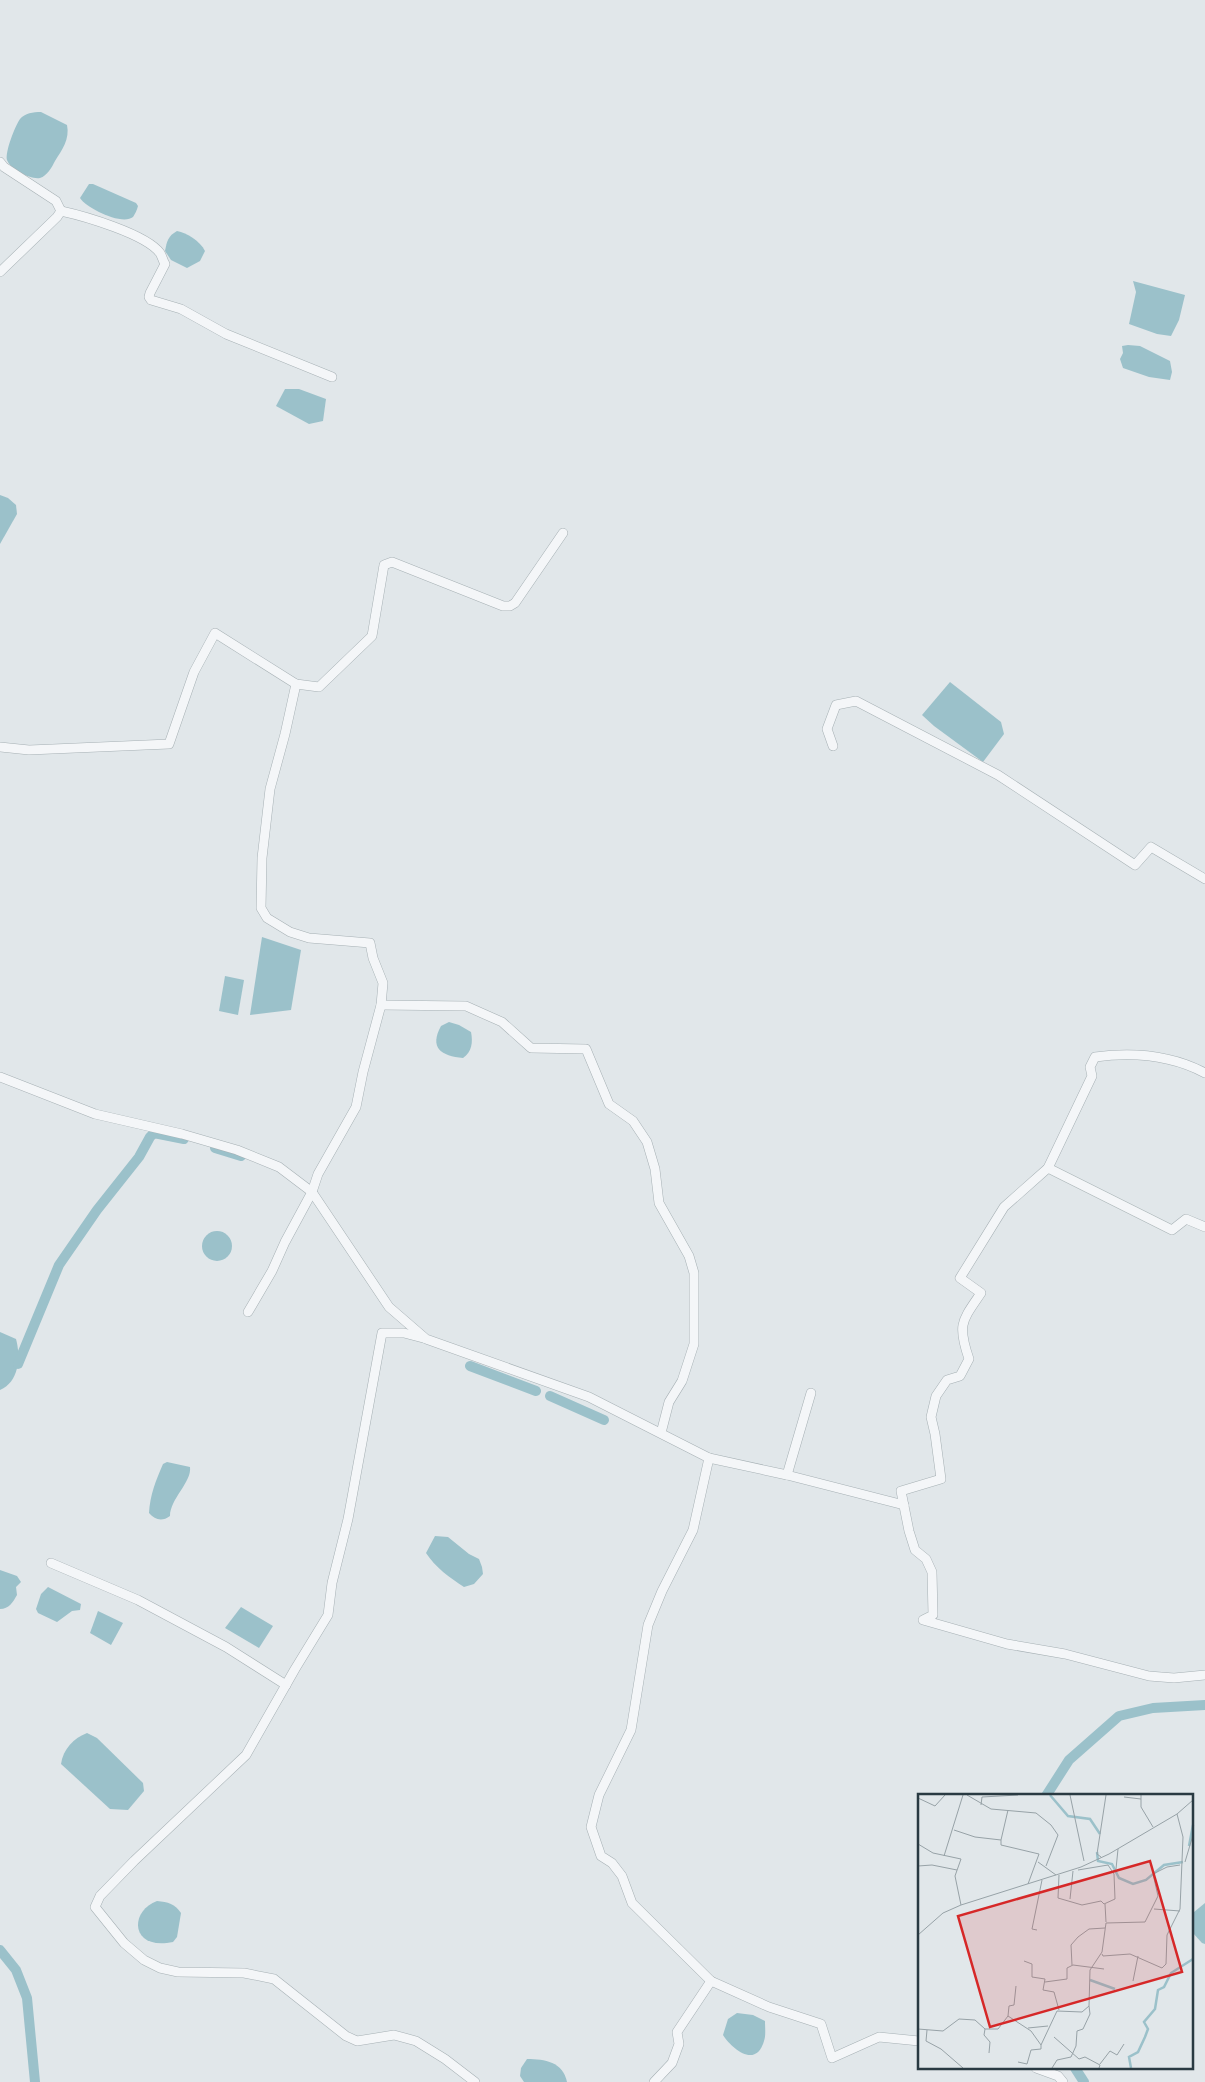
<svg xmlns="http://www.w3.org/2000/svg" width="1205" height="2082" font-family="'Space Grotesk',sans-serif">
  <style>
    .water { fill: #9bc1ca }
    .lines { fill: none; stroke-linecap: round; stroke-linejoin: round }
    .canal { stroke: #9bc1ca; stroke-width: 10 }
    .minor-casing { stroke: #a6b0b4; stroke-width: 10 }
    .minor { stroke: #f4f6f8; stroke-width: 9 }
    .inset-river { fill: none; stroke: #9bc1ca; stroke-width: 2.5 }
    .inset-road { fill: none; stroke: #97a2a7; stroke-width: 1 }
    .view { fill: #d62828; fill-opacity: 0.15; stroke: #d62828; stroke-width: 2.5 }
    .inset-edge { fill: none; stroke: #293a42; stroke-width: 2.5 }
  </style>
  <rect width="100%" height="100%" fill="#e1e7ea"/>
  <g class="water">
    <path d="M41,112L67,125C70,139 62,150 55,161C52,167 47,176 40,178C31,180 10,169 7,160C5,152 15,126 20,119C25,113 33,112 41,112Z"/>
    <path d="M89,184H93L136,203L138,206C137,210 135,214 133,217C122,226 86,208 80,198Z"/>
    <path d="M177,231C187,233 200,241 205,251L200,261L187,268L171,260L165,251C167,241 168,236 177,231Z"/>
    <polygon points="1133,281 1185,295 1179,320 1171,336 1157,334 1129,324 1136,292"/>
    <polygon points="1128,345 1140,346 1170,361 1172,372 1170,380 1149,377 1123,368 1120,359 1123,353 1122,346"/>
    <polygon points="285,389 299,389 326,399 323,421 309,424 276,406"/>
    <polygon points="0,495 8,498 16,505 17,514 0,544"/>
    <polygon points="950,682 1001,722 1004,734 983,762 934,726 922,715"/>
    <polygon points="262,937 301,950 291,1010 250,1015"/>
    <polygon points="225,976 244,980 238,1015 219,1011"/>
    <path d="M449,1022L459,1025L471,1032C473,1042 472,1052 463,1058C441,1056 429,1048 441,1026Z"/>
    <circle cx="217" cy="1246" r="15"/>
    <path d="M0,1332L16,1339C21,1357 19,1382 0,1390Z"/>
    <path d="M167,1462L190,1467C192,1482 170,1499 170,1516C162,1522 155,1520 149,1513C150,1495 156,1480 163,1464Z"/>
    <path d="M435,1536L448,1537L469,1554L479,1559L482,1567L483,1574L474,1584L464,1587C450,1578 435,1567 426,1553Z"/>
    <path d="M0,1570L17,1576L21,1582L16,1587L17,1595C13,1602 9,1609 0,1609Z"/>
    <polygon points="48,1587 81,1604 80,1610 72,1611 57,1622 38,1613 36,1609 41,1594"/>
    <polygon points="241,1607 273,1626 259,1648 225,1628"/>
    <polygon points="98,1611 123,1623 111,1645 90,1633"/>
    <path d="M87,1733L97,1738L143,1783L144,1791L128,1810L110,1809L61,1764C63,1749 74,1738 87,1733Z"/>
    <path d="M157,1901C168,1902 175,1904 181,1913L177,1937L173,1942C130,1951 129,1911 157,1901Z"/>
    <polygon points="1205,1903 1205,1944 1202,1943 1192,1932 1194,1912"/>
    <path d="M737,2013L753,2015L765,2021C765,2027 766,2036 764,2041C756,2069 732,2049 723,2035L728,2019Z"/>
    <path d="M527,2059C545,2059 563,2062 567,2082H524L520,2076L521,2068Z"/>
  </g>
  <g class="lines">
    <g class="canal">
      <polyline points="215,1148 241,1156"/>
      <polyline points="18,1364 59,1265 97,1210 139,1157 150,1137 154,1133 184,1139"/>
      <polyline points="470,1366 536,1391"/>
      <polyline points="550,1396 604,1420"/>
      <polyline points="1046,1796 1069,1760 1119,1716 1153,1708 1205,1705"/>
      <polyline points="0,1950 16,1970 27,1998 35,2082"/>
      <polyline points="1075,2068 1084,2082"/>
    </g>
    <defs>
      <g id="minor">
        <polyline points="0,162 4,167 56,201 61,211 57,217 0,272"/>
        <path d="M61,211C84,216 146,234 160,253C162,256 163,261 165,264L150,293L149,297L151,300L181,309L226,334L332,377"/>
        <polyline points="833,746 827,729 836,705 856,701 998,775 1135,865 1151,847 1205,879"/>
        <polyline points="0,747 29,750 169,744 194,672 215,633 296,684 319,687 372,636 384,565 392,562 503,606 510,606 515,603 563,533"/>
        <polyline points="381,1005 466,1006 502,1022 531,1048 586,1049 609,1104 633,1121 647,1142 655,1169 659,1203 689,1256 694,1273 694,1344 682,1381 669,1402 661,1433"/>
        <path d="M1205,1073C1171,1055 1132,1052 1095,1057L1090,1067L1092,1076L1048,1168L1004,1207L960,1278L981,1293C962,1321 957,1324 969,1359L960,1376L947,1380L936,1396L931,1417L935,1434L941,1479L901,1491L909,1531L915,1550L926,1559L932,1572L933,1615L923,1620L1007,1644L1065,1654L1149,1676L1174,1678L1205,1675"/>
        <polyline points="0,1077 95,1114 182,1134 237,1150 279,1167 312,1192 389,1307 426,1339 589,1397 709,1458 693,1530 662,1591 648,1625 631,1730 599,1795 591,1827 601,1856 612,1863 622,1876 632,1903 711,1981 769,2007 821,2024 832,2058 879,2037 919,2041"/>
        <polyline points="1048,1168 1172,1230 1186,1219 1205,1227"/>
        <polyline points="248,1312 272,1271 285,1242 312,1192 318,1174 356,1107 363,1072 381,1005 383,983 373,958 370,943 309,938 290,932 267,918 261,908 262,858 270,789 285,734 296,684"/>
        <polyline points="423,1338 404,1333 382,1333 348,1519 332,1583 328,1615 295,1669 246,1755 134,1861 100,1896 95,1907 124,1943 144,1960 160,1968 178,1972 244,1973 274,1979 346,2036 357,2041 394,2035 416,2041 445,2059 475,2082"/>
        <polyline points="709,1458 787,1475 904,1505"/>
        <polyline points="787,1475 811,1393"/>
        <polyline points="51,1563 138,1600 226,1647 286,1685"/>
        <polyline points="1036,2068 1058,2076 1063,2082"/>
        <polyline points="654,2082 672,2063 679,2044 677,2032 711,1981"/>
      </g>
    </defs>
    <use href="#minor" class="minor-casing"/>
    <use href="#minor" class="minor"/>
  </g>
  <g transform="translate(918 1794)">
    <rect width="275" height="275" fill="#e1e7ea"/>
    <path class="inset-river" d="M132,1L150,22L172,25L182,40M271,52L275,31M179,58L180,67L194,70L201,84L215,90L228,86L246,71L265,68M172,186L197,195M213,274L211,263L220,258L227,243L230,235L226,228L237,215L240,196L246,193L253,179L275,165"/>
    <path class="inset-road" d="M49,1L73,15L118,19L133,31L140,41L128,72M152,1L166,67M223,1V13L235,33M206,3L223,5M0,4L17,12L27,1M63,11L64,3L100,1M36,36L57,43L83,46V51L121,60L110,90M83,46L90,16M0,50L15,59L43,65L37,82L43,111M26,62L45,1M183,63L179,60L188,1M120,68L138,81M267,68L275,41M0,72L14,71L39,76M198,75L200,55M141,81L140,104L164,111L183,107L186,110L197,105L196,80L190,71L160,76M152,105L155,77M187,110L188,128M236,115L262,117M119,136L114,135L124,86M0,141L25,119L43,111L163,73L191,60L259,20L275,6M184,160L185,162L212,160L244,174L248,170L249,141L262,115L265,43L259,20M106,167L114,170V183L127,185L125,196L136,198L141,216M154,171L153,151L160,143L171,135L187,134M215,187L220,162M127,188L149,185V174L155,171L186,175M90,222L91,212L96,211L98,192M110,234L130,232M0,235L25,237L41,225L57,226L67,235H80L90,222L113,237L123,251V255L113,256L109,270L100,268M67,235L66,241L72,248L71,259M9,236L8,247L23,255L45,274M136,243L161,265L167,263L182,271L181,274M123,251L139,217L164,218L171,212L172,176L184,158L188,129L227,128L240,102L235,80L249,73L262,71M182,270L192,257L199,261L206,250M134,274L139,266L153,263L158,252L159,237L165,235L172,220L171,212"/>
    <path class="view" d="M232,67L264,178L72,233L40,122Z"/>
    <rect width="275" height="275" class="inset-edge"/>
  </g>
</svg>
